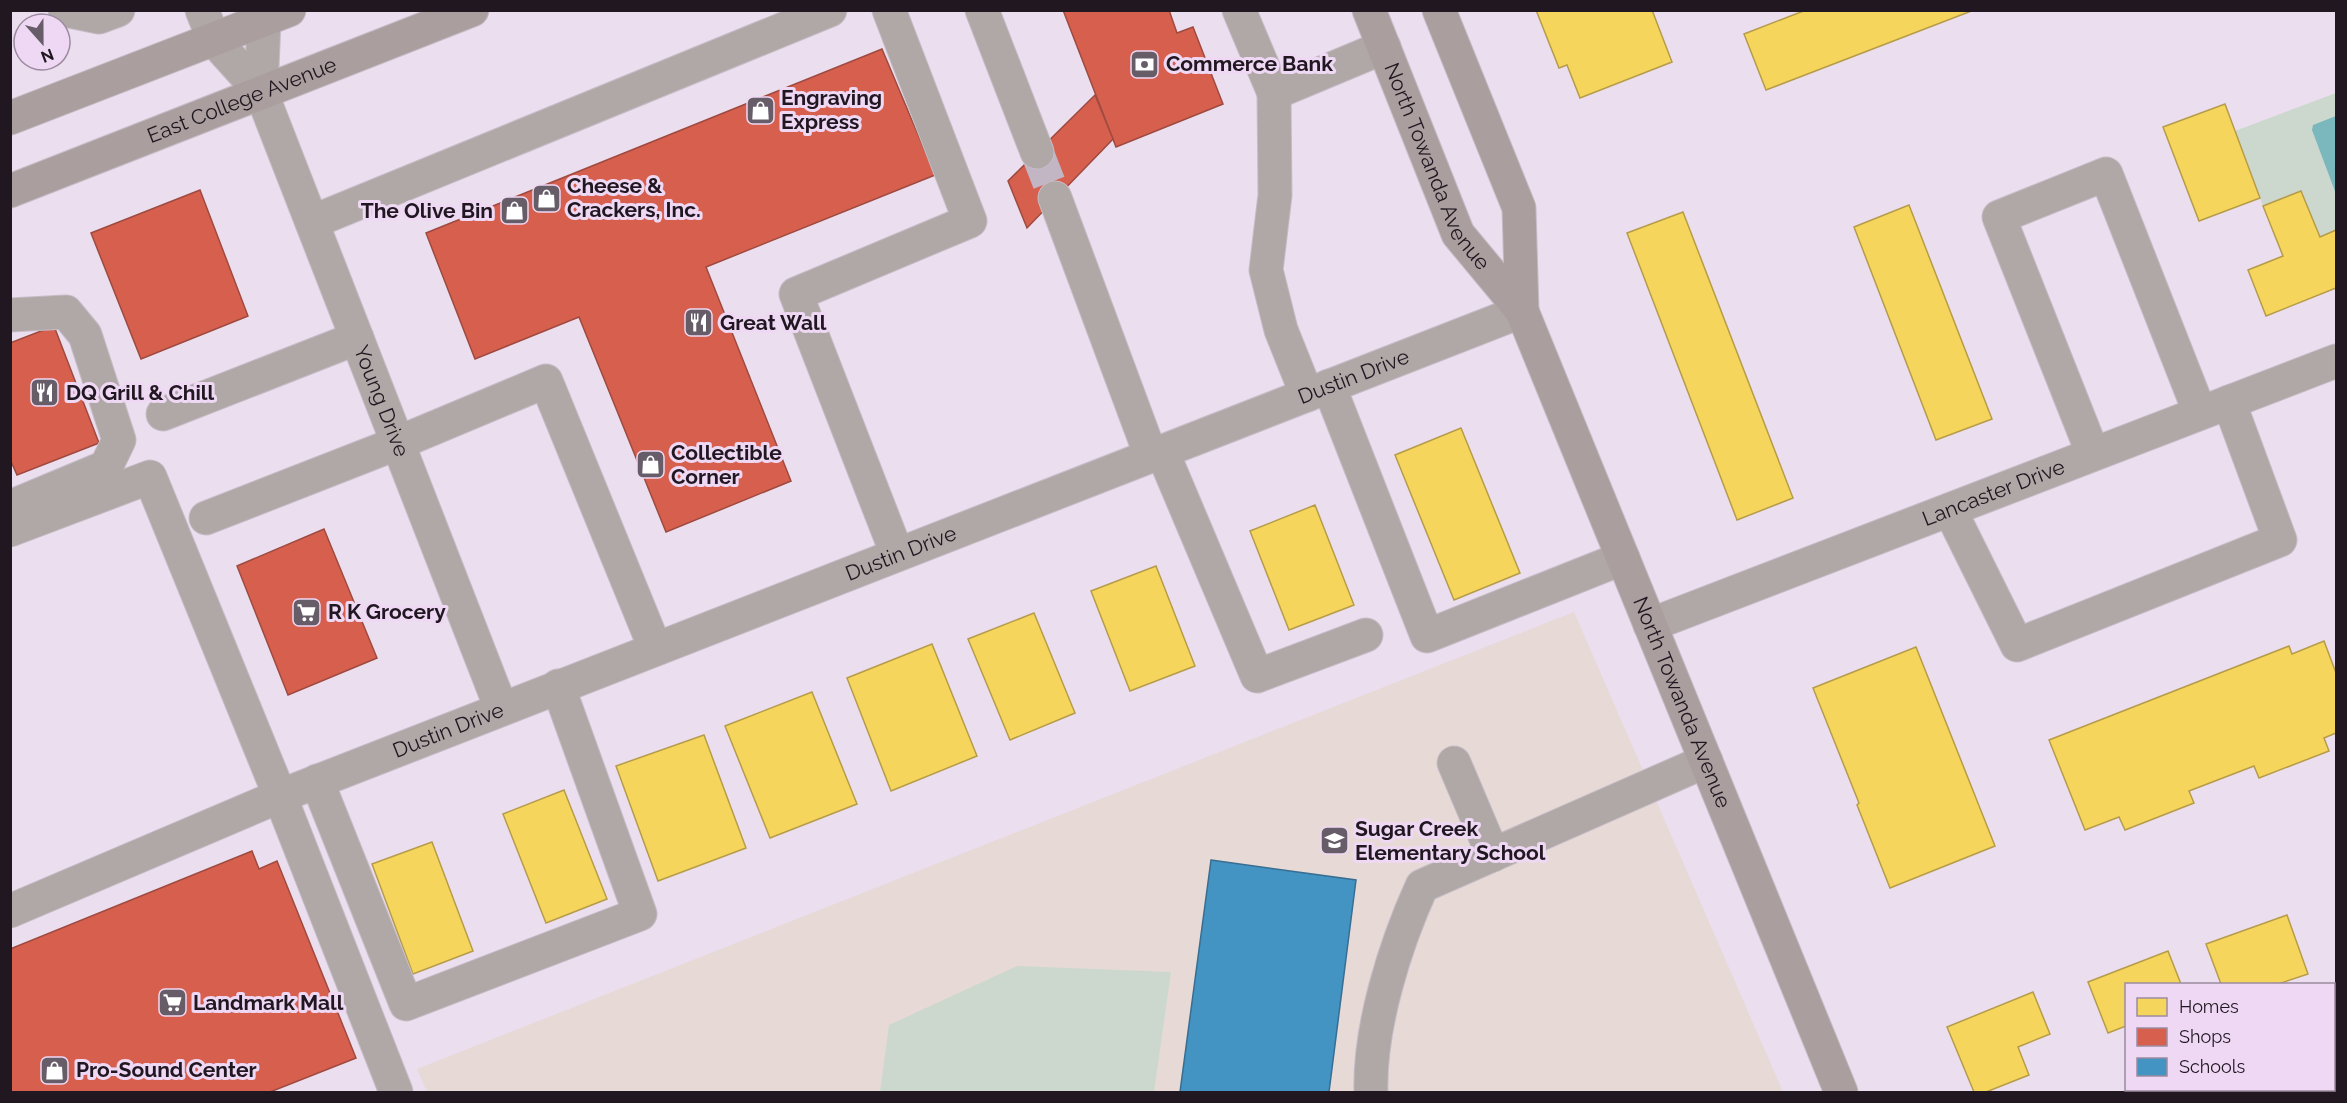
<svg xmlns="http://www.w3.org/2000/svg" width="2347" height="1103" font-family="Raleway,sans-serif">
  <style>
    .education { fill: #e7d9d6 }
    .green { fill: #ccd8cd }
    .water { fill: #7ab8be }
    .homes { fill: #f6d55c; stroke: #b69c4a; stroke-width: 1.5 }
    .shops { fill: #d6604d; stroke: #9f4a40; stroke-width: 1.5 }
    .schools { fill: #4393c3; stroke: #386e92; stroke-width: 1.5 }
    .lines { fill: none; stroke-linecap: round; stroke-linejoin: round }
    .minor-tunnel { stroke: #c2b6c5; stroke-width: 33; stroke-dasharray: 33 16; stroke-linecap: butt }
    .minor-casing { stroke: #c6bcc7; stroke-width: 35 }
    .major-casing { stroke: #c6bcc7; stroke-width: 35 }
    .minor { stroke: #b0a8a7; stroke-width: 33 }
    .major { stroke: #aa9f9e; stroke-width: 33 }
    .labels { text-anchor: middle; stroke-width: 6; stroke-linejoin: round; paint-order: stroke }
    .poi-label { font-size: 21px; font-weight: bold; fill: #201721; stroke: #efd8f4; text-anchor: start }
    .street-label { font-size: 21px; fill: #201721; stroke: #efd8f4 }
  </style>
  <rect width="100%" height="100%" fill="#ebdeee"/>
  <polygon class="education" points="1574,612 1783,1092 427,1092 417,1069"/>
  <g class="green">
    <polygon points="2336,93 2336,231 2320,237 2263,206 2235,131"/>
    <polygon points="1017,966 1171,972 1154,1092 880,1092 889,1025"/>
  </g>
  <polygon class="water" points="2336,116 2336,194 2312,130 2313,125"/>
  <g class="homes">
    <polygon points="1536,10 1652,10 1672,62 1580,98 1567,65 1559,68"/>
    <polygon points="1806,10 1974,10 1766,90 1744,34"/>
    <polygon points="2225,104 2260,198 2199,221 2163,127"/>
    <polygon points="2301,191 2320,237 2336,230 2336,288 2266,316 2248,270 2283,256 2263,206"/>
    <polygon points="1909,205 1992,419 1936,440 1854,227"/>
    <polygon points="1683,212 1793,498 1737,520 1627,233"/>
    <polygon points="1461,428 1520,573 1454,600 1395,455"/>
    <polygon points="1315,505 1354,605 1289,630 1250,531"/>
    <polygon points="1156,566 1195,666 1130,691 1091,591"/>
    <polygon points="1034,613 1075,713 1010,740 968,639"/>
    <polygon points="2324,641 2336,673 2336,733 2324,738 2329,751 2259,778 2254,766 2189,791 2194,803 2125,830 2119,817 2085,830 2049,740 2289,646 2292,654"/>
    <polygon points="932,644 977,756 891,791 847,678"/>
    <polygon points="1916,647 1995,846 1890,888 1857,805 1859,803 1813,688"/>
    <polygon points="812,692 857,804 770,838 725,726"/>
    <polygon points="704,735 746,848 658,881 616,766"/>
    <polygon points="564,790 607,899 546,923 503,814"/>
    <polygon points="432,842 473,951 413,974 372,864"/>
    <polygon points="2287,915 2308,974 2278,984 2221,984 2206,944"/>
    <polygon points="2168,951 2181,984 2126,984 2126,1026 2108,1033 2088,982"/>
    <polygon points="2033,992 2050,1034 2018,1047 2029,1075 1986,1092 1974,1092 1947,1027"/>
  </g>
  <g class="shops">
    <polygon points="1063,10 1169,10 1177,33 1193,27 1223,104 1116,147"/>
    <polygon points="882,49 935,175 706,267 791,481 666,532 579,317 475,359 426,233"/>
    <polygon points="1095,95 1113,139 1027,228 1008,181"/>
    <polygon points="200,190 248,316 141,359 91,233"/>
    <polygon points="54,326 99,443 17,475 10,459 10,343"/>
    <polygon points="324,529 377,658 288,695 237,566"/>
    <polygon points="252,851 259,869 277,861 356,1058 270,1092 10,1092 10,949"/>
  </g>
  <polygon class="schools" points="1211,860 1356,880 1329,1092 1180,1092"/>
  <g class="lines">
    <polyline class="minor-tunnel" points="1037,152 1055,198"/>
    <defs>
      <g id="minor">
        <polyline points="65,10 99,17 118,10"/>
        <path id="s1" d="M202,10L214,40L261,92L501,708"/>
        <polyline points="260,10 264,20 261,92"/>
        <polyline points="889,10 970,221 796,294 897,554"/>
        <polyline points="982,10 1037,152"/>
        <polyline points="1239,10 1274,93 1384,47"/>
        <polyline points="1274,93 1275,195 1266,270 1281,330 1307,395"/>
        <polyline points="1055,198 1151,456"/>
        <polyline points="312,222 830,10"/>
        <polyline points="10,315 66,312 85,335 119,440 106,467 15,505"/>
        <polyline points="1329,386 1427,636 1623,558"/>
        <polyline points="163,414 357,338"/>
        <polyline points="1162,451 1257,676 1366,635"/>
        <polyline points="2093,454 1999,217 2106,174 2200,413"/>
        <polyline points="1950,510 2017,645 2280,540 2229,402"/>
        <polyline points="206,518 398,443 546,381 655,648"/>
        <polyline points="10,530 150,477 280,796 396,1092"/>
        <path id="s2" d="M1650,625L2336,361"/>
        <polyline points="1454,763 1493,855"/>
        <polyline points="317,781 406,1004 640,914 558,686"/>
        <path id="s3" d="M10,911L280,796L1522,311"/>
        <polyline points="2334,1059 2336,1058"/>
        <path d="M1371,1092C1369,1028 1395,945 1422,886L1706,761"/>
        <polyline points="2229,1092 2237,1090"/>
      </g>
      <g id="major">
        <path id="s4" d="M1369,10L1458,234L1522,311L1841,1092"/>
        <polyline points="1439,10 1519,208 1522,311"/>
        <polyline points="10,118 289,10"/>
        <path id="s5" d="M10,191L472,10"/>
      </g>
    </defs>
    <use href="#minor" class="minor-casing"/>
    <use href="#major" class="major-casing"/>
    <use href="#minor" class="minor"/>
    <use href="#major" class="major"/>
  </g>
  <defs>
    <symbol id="bank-square" viewBox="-11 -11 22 22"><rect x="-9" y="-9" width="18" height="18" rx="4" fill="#675d69" stroke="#efd8f4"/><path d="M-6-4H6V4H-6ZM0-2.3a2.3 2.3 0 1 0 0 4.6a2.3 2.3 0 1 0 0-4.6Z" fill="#fff"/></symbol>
    <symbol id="shop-square" viewBox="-11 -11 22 22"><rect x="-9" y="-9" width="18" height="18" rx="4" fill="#675d69" stroke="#efd8f4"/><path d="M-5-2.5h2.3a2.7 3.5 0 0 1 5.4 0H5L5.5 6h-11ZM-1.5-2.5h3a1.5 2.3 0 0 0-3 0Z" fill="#fff"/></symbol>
    <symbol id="restaurant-square" viewBox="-11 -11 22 22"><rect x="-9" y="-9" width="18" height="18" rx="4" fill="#675d69" stroke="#efd8f4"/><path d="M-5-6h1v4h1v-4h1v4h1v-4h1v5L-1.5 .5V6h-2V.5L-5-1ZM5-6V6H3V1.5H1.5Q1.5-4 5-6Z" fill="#fff"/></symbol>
    <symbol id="supermarket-square" viewBox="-11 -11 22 22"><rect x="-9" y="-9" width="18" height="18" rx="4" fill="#675d69" stroke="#efd8f4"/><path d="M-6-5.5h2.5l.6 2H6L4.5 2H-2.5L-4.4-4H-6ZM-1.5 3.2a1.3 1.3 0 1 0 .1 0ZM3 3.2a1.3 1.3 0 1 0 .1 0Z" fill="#fff"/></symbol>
    <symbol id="school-square" viewBox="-11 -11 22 22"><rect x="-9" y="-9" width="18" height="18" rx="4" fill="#675d69" stroke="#efd8f4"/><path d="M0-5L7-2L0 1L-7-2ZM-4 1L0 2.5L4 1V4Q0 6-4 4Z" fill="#fff"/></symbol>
  </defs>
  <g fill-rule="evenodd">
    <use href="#bank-square" x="1128" y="48" width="33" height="33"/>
    <use href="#shop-square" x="744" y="94" width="33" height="33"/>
    <use href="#shop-square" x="530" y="182" width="33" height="33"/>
    <use href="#shop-square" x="498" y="194" width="33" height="33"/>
    <use href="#restaurant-square" x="682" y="306" width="33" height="33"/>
    <use href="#restaurant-square" x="28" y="376" width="33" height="33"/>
    <use href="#shop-square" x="634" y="448" width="33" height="33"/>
    <use href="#supermarket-square" x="290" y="596" width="33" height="33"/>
    <use href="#school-square" x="1318" y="824" width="33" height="33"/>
    <use href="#supermarket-square" x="156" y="986" width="33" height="33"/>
    <use href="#shop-square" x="38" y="1054" width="33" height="33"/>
  </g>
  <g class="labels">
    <g class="poi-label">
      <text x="1166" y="71">Commerce Bank</text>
      <text x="781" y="105">Engraving<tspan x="781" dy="24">Express</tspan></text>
      <text x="567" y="193">Cheese &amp;<tspan x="567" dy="24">Crackers, Inc.</tspan></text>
      <text x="493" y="218" text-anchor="end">The Olive Bin</text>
      <text x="720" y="330">Great Wall</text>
      <text x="66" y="400">DQ Grill &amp; Chill</text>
      <text x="671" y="460">Collectible<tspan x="671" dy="24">Corner</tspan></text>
      <text x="328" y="619">R K Grocery</text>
      <text x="1355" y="836">Sugar Creek<tspan x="1355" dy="24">Elementary School</tspan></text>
      <text x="193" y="1010">Landmark Mall</text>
      <text x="76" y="1077">Pro-Sound Center</text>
    </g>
    <g class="street-label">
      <text dy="7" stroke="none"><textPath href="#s5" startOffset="249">East College Avenue</textPath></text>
      <text dy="7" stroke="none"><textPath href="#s4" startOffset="171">North Towanda Avenue</textPath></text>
      <text dy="7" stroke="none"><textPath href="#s3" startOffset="1446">Dustin Drive</textPath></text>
      <text dy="7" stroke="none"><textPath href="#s1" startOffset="434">Young Drive</textPath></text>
      <text dy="7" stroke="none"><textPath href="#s2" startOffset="368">Lancaster Drive</textPath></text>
      <text dy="7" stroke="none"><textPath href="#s3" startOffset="960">Dustin Drive</textPath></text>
      <text dy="7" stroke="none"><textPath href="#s4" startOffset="764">North Towanda Avenue</textPath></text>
      <text dy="7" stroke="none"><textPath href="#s3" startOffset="474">Dustin Drive</textPath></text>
    </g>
  </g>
  <rect width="2347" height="1103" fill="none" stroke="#201721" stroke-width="24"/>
  <rect x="2125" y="983" width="210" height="108" fill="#efd8f4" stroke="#9c8ba0" stroke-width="1.5"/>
  <rect x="2137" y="998" width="30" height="18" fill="#f6d55c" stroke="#9c8ba0" stroke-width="1.5"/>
  <text x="2179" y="1013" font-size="18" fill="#201721">Homes</text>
  <rect x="2137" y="1028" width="30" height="18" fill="#d6604d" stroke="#9c8ba0" stroke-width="1.5"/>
  <text x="2179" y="1043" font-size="18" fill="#201721">Shops</text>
  <rect x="2137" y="1058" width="30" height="18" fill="#4393c3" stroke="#9c8ba0" stroke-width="1.5"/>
  <text x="2179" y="1073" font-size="18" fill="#201721">Schools</text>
  <g transform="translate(42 42) rotate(159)"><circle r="28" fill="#efd8f4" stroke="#9c8ba0" stroke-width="1.5"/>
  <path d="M0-4.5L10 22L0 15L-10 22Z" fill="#675d69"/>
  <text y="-9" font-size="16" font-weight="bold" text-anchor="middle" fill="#201721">N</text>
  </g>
</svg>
